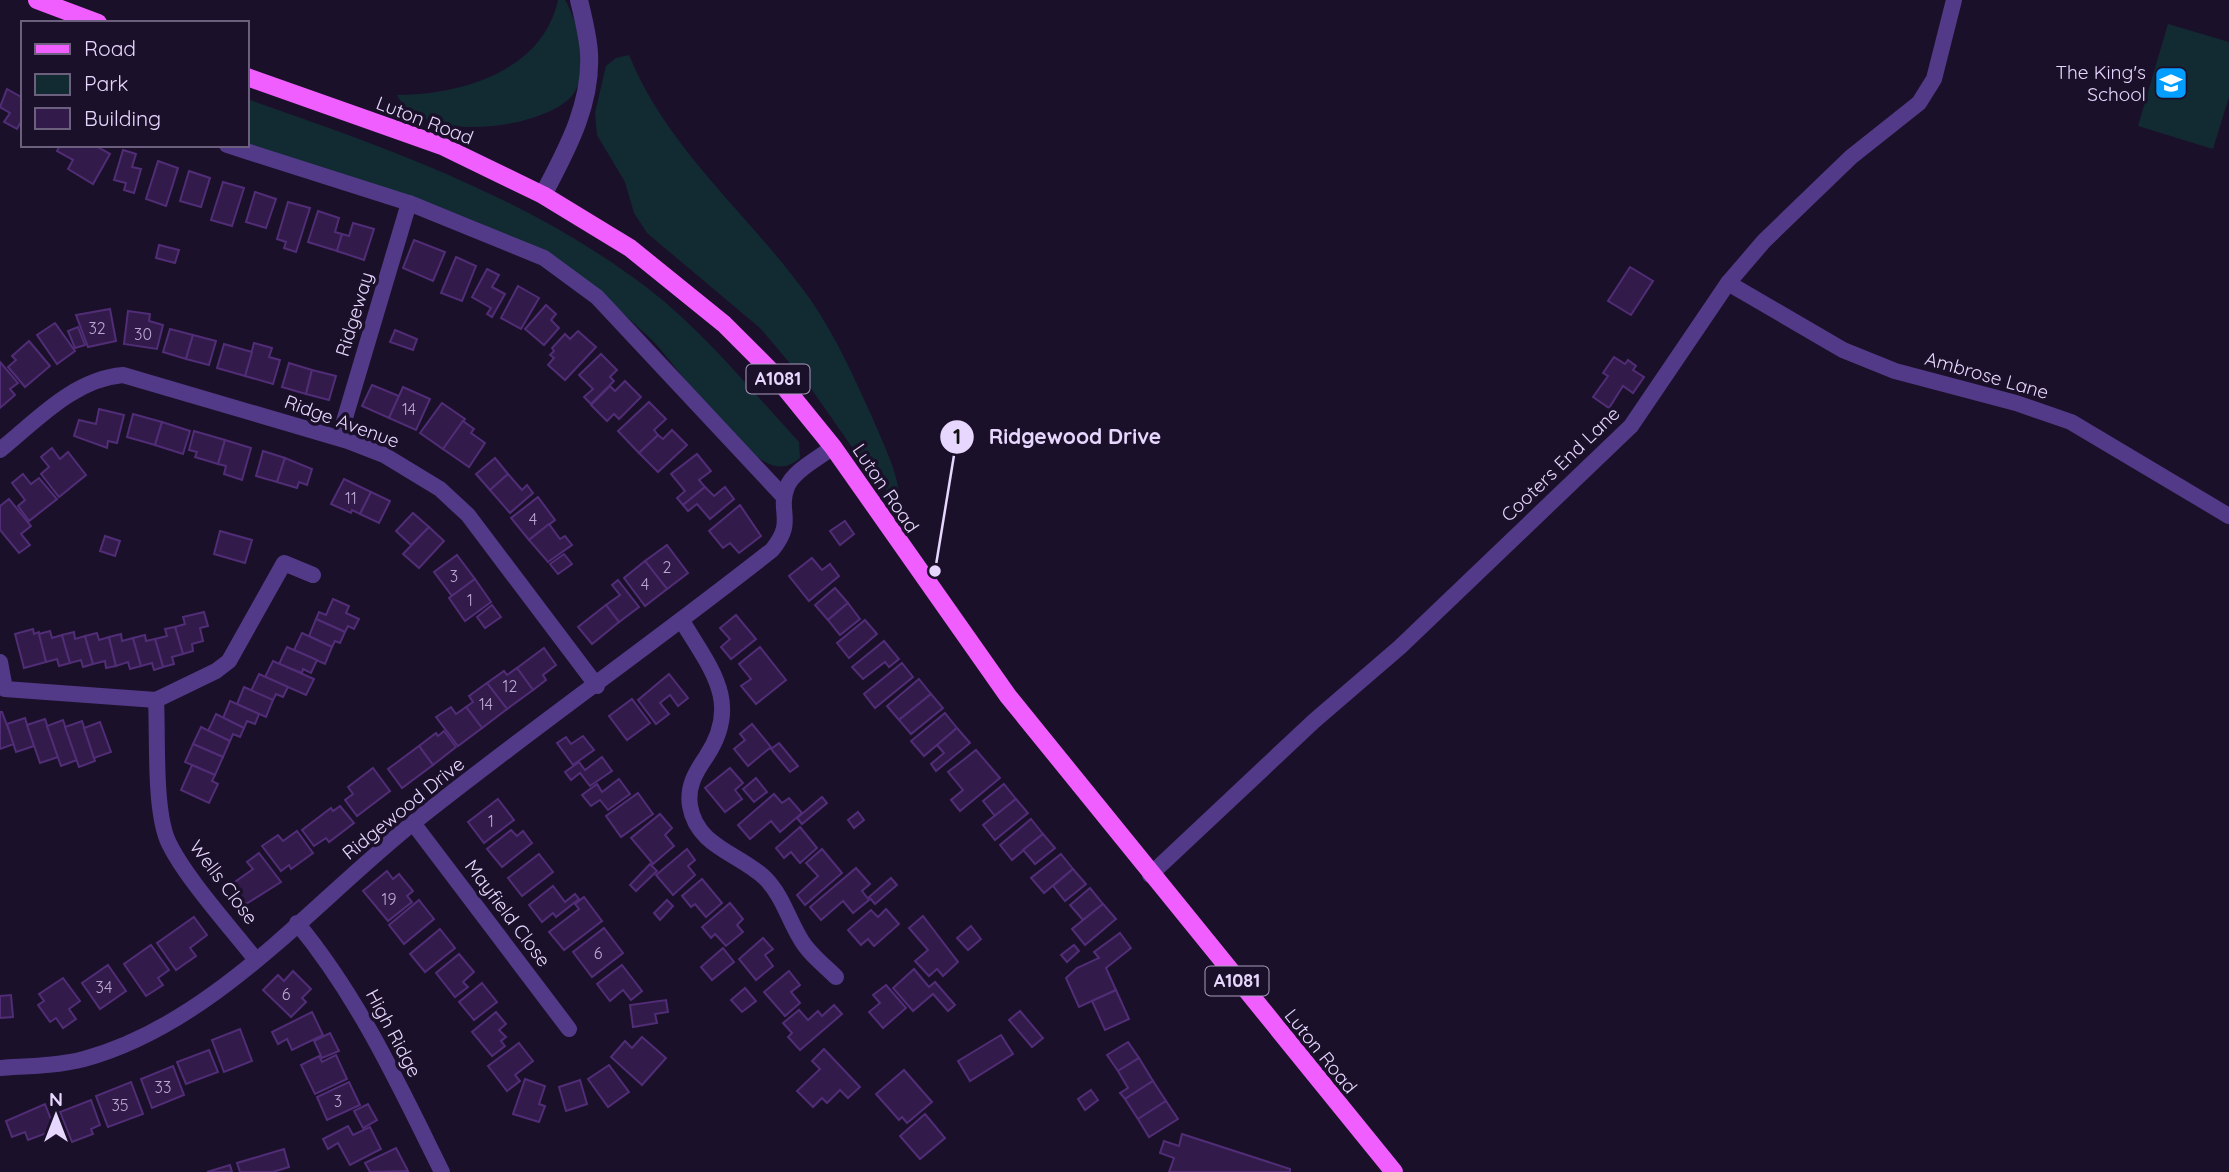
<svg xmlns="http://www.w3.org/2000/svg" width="2229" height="1172" font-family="Quicksand,sans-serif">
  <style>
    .green { fill: #122b33 }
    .building { fill: #321b4a; stroke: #502d76; stroke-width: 2 }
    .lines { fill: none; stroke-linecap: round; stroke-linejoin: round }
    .minor { stroke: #533a88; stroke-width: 16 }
    .tertiary { stroke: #533a88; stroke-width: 18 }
    .primary { stroke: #f15eff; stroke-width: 18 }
    .labels { text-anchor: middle; stroke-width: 7; stroke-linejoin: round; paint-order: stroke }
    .number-label { font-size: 16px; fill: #baa8d2 }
    .shield { fill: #1b1029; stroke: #aa9bbf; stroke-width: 2 }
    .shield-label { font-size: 18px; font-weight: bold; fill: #e7d7ff }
    .poi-label { font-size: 19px; fill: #e7d7ff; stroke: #1b1029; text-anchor: end }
    .street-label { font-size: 19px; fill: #e7d7ff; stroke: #1b1029 }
    .leader { fill: none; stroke: #e7d7ff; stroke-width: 2.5 }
    .callout-dot { fill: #e7d7ff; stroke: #1b1029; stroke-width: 2.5 }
    .mark-label { font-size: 21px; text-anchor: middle; font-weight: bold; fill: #111 }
    .callout-label { font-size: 21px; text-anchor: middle; font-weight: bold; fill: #e7d7ff; stroke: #1b1029; stroke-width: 7; stroke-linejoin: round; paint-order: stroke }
  </style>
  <rect width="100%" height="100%" fill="#1b1029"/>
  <g class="green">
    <path d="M558,0H565C579,23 592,76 570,98C537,130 421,144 397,95C461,95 543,71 558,0Z"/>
    <polygon points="2168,24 2229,42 2229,97 2213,149 2138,126"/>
    <path d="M629,55C668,151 751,216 810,299C835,335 854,377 872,417C883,443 897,470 900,498L890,494L861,460L810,387L760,328L647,233L634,213L625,182L597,135L595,113L606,66L616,58Z"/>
    <path d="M247,99C388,148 530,198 650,290C705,333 751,390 799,442L800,458C793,464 785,468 776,466C741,460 680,370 654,342C645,333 635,325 626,316C523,219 379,187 247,145Z"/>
  </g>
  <g class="building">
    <polygon points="7,89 23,98 23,118 17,129 4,122 10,113 0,107"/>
    <polygon points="60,145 94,145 110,154 93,184 68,169 73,160 57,151"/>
    <polygon points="123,150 136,154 132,167 141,169 134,193 124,190 126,183 114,180"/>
    <polygon points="158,161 178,168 166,206 146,199"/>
    <polygon points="189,171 210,178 201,207 180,201"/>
    <polygon points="223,182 244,188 232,226 211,220"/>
    <polygon points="255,192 276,199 266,228 246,222"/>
    <polygon points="288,202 310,208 296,252 284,248 286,242 277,239"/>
    <polygon points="318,211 339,218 335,232 342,234 337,251 308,242"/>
    <polygon points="353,223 374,229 364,260 337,251 342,234 349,236"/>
    <polygon points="414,240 445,252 433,281 403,268"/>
    <polygon points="159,245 179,250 175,263 156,258"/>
    <polygon points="456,257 476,266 462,301 441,293"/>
    <polygon points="1630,267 1653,281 1631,315 1608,301"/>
    <polygon points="487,269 499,275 492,287 505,294 492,317 487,314 491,308 472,297"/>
    <polygon points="518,286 539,298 521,329 501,318"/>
    <polygon points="546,305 556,314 551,320 559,328 544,345 525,329"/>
    <polygon points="110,309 116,341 88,347 76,315"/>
    <polygon points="128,311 150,314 149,321 163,325 157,349 124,344"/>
    <polygon points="55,323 75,351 57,364 37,335"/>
    <polygon points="78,327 85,345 75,348 68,331"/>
    <polygon points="170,329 193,335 186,359 163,352"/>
    <polygon points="395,330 417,339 413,350 390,342"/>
    <polygon points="578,331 596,347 565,380 548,365 554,358 550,355 554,351 552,348 565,334 570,339"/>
    <polygon points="193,335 216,341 209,365 186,359"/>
    <polygon points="29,341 50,366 25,387 8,367 16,360 12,356"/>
    <polygon points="254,343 272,348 269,357 280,360 273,384 245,376"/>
    <polygon points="224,344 252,352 245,376 217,368"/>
    <polygon points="601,354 617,370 610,377 614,381 591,404 584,397 593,389 579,375"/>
    <polygon points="1614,357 1625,364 1628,360 1636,366 1633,370 1644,377 1633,393 1623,386 1609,408 1593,397 1608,376 1603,373"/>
    <polygon points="0,362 18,383 10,389 15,395 0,408"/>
    <polygon points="289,363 312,370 306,394 282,387"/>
    <polygon points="312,370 336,376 329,400 306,394"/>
    <polygon points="625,381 641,397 619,419 614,414 607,421 591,405 610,386 615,391"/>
    <polygon points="372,385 399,396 389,418 362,406"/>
    <polygon points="403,387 430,399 416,430 389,418"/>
    <polygon points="649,402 666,419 654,430 658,435 639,453 618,431"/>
    <polygon points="442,403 465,419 443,449 420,433"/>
    <polygon points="99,409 124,415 117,443 108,441 107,448 74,436 79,420 96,424"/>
    <polygon points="133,414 162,422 155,445 127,437"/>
    <polygon points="463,421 474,429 471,433 485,443 469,467 443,449"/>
    <polygon points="162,422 190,431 183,454 155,445"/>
    <polygon points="672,430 687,445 658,472 639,453 658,435 663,439"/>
    <polygon points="194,431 225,440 218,464 195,457 197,452 189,450"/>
    <polygon points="225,440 251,448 242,480 224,474 226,466 218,464"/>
    <polygon points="52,448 60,459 68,452 86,475 59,497 41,474 49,467 41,457"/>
    <polygon points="263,451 285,458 277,482 256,476"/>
    <polygon points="697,454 711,471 699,480 705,487 683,505 677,498 685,491 671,474"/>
    <polygon points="285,458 312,469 307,485 299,482 297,488 277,482"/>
    <polygon points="495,458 508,474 490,490 476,474"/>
    <polygon points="23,474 31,484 39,478 57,499 29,521 18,506 25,500 12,483"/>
    <polygon points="508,474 522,490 527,485 533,493 510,513 490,490"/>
    <polygon points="344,479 371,492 360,514 352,510 351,513 331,504"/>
    <polygon points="705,487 714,496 725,487 734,499 710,519 697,504 688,511 683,505"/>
    <polygon points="371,492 390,501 379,523 360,514"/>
    <polygon points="538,497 555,520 529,540 511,518"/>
    <polygon points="9,499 31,526 21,534 30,545 19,553 0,530 0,506"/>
    <polygon points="740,505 761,536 739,553 730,543 723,548 709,531"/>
    <polygon points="413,513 429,527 411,545 396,531"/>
    <polygon points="845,521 854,534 840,545 830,531"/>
    <polygon points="549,524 560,539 565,536 572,545 548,562 529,540"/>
    <polygon points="429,527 444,541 419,568 403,554"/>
    <polygon points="220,531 252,540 245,563 214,554"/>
    <polygon points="105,536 120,541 115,556 100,551"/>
    <polygon points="667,545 688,573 667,589 645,561"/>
    <polygon points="564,554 572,564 558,574 550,564"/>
    <polygon points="457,555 475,579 452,596 434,572"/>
    <polygon points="812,558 822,570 830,564 839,576 809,601 789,576"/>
    <polygon points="645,561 667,589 645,606 624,578"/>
    <polygon points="475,579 491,602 465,621 449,598"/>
    <polygon points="618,580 639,607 619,622 606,605 620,595 612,585"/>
    <polygon points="835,588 848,603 828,620 815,605"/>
    <polygon points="333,599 349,606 346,613 359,619 354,629 348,626 345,632 316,619 319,612 326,615"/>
    <polygon points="848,603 860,619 840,635 828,620"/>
    <polygon points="492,605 501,617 485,628 477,617"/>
    <polygon points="606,605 619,622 592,644 578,627"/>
    <polygon points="204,612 208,626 200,628 203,641 192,644 193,651 183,654 175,627 185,624 183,617"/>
    <polygon points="736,615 756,639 731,659 721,647 730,639 720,628"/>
    <polygon points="316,619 345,632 340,643 335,641 332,647 309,636"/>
    <polygon points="865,620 877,634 849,658 837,643"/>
    <polygon points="175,627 183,654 172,657 174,664 163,667 155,639 167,636 165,629"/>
    <polygon points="33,629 34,634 39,632 46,662 24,668 15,634"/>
    <polygon points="50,631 52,638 62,635 70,663 59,666 57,659 46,662 39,634"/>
    <polygon points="74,632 75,639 85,636 93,664 83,667 81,660 70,663 62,635"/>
    <polygon points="97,633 99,640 109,637 116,666 106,668 105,661 93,664 85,636"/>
    <polygon points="302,633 332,647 325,664 294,650"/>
    <polygon points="121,634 122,641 133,638 141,666 130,669 128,662 116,666 109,637"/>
    <polygon points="145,635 146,641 155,639 163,667 154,670 152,663 141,666 133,638"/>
    <polygon points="884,641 899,659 889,667 885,662 863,679 852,667"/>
    <polygon points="287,647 317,660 311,673 303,669 302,673 279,664"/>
    <polygon points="760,647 786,680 756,704 741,686 751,679 739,664"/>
    <polygon points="544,648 556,665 543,675 546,680 533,690 517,668"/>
    <polygon points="273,661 314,679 306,695 265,677"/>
    <polygon points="902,663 913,677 875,708 864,694"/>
    <polygon points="517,668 533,690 507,709 487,683 504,671 507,675"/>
    <polygon points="259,674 288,687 283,697 276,694 273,700 251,691"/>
    <polygon points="669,674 688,698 678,706 670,695 660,703 669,714 656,724 638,700"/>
    <polygon points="919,679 931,694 899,720 887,706"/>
    <polygon points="487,683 507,709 482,728 466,707 473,702 469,696"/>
    <polygon points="244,687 273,700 266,717 237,704"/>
    <polygon points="931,694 943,708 911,734 899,720"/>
    <polygon points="632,699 650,723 627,740 609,716"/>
    <polygon points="230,701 259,714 255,724 247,721 244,728 223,718"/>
    <polygon points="451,707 456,714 466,707 482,728 458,746 436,717"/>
    <polygon points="0,712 2,712 14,744 0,749"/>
    <polygon points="945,713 957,728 924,756 911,741"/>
    <polygon points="216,714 244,728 240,737 233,734 230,741 208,731"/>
    <polygon points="25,718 34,746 16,752 7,724"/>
    <polygon points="45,719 58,757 40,763 27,725"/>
    <polygon points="63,720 77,760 61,766 47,726"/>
    <polygon points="82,721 95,761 79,767 65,727"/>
    <polygon points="100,722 111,752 94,758 84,728"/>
    <polygon points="752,724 771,747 748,766 734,749 745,740 740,734"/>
    <polygon points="201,727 230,741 223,757 193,744"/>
    <polygon points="957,728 970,743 936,771 931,764 944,753 937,745"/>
    <polygon points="444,731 456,747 433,765 419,746 436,733 438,736"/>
    <polygon points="583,736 594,750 573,765 557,743 566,737 571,744"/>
    <polygon points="779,743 798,766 790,772 771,749"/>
    <polygon points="193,744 223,757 215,775 185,762"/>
    <polygon points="419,746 433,765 402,788 388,769"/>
    <polygon points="976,750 1000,778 960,811 951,800 963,790 948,772"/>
    <polygon points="602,757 612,771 590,786 580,773 571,780 565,772 579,762 585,770"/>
    <polygon points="192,765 215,775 212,781 218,784 209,803 181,790"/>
    <polygon points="373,768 390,791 357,816 345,800 353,794 348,787"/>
    <polygon points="730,768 743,783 735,790 742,799 725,812 705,788"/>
    <polygon points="756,778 767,792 754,802 743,789"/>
    <polygon points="619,779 630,794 608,810 600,800 591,806 582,795 597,784 602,792"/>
    <polygon points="1004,784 1016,799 995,816 983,801"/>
    <polygon points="638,793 653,814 621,837 606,816"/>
    <polygon points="774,794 782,803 789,798 802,813 780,832 771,821 750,839 738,825"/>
    <polygon points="822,797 827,803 802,824 797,818"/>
    <polygon points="498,799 514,820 484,843 468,822"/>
    <polygon points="1016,799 1028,813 995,840 983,825"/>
    <polygon points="340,806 354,823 329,842 326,838 314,846 302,830 331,808 333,811"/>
    <polygon points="858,812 864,820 854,828 848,820"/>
    <polygon points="660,814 672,828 665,835 674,846 653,864 631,838"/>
    <polygon points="1031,819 1043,834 1012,860 1000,845"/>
    <polygon points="800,827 817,848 800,863 791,852 784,858 776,848"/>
    <polygon points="511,830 517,836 523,831 532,843 502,867 487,849"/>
    <polygon points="297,831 313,853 291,869 289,865 281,871 262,846 278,835 283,841"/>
    <polygon points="1043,834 1055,848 1035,864 1023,850"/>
    <polygon points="687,849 695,860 688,866 695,875 673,895 656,875"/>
    <polygon points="822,849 842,873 805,905 797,895 818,876 806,863"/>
    <polygon points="259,853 281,882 246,904 232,884 253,869 247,862"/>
    <polygon points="539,854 553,872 522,896 508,878"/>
    <polygon points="1061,854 1073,869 1044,893 1031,878"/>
    <polygon points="650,864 657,871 636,891 630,885"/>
    <polygon points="856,868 870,884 862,891 869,900 853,913 843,901 821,920 810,907"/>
    <polygon points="1073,869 1086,884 1065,901 1053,886"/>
    <polygon points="387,871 393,879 399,874 413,891 407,896 412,902 388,921 363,891"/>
    <polygon points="891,878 897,885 875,904 869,897"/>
    <polygon points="702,879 722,903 706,917 695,904 691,907 682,896"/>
    <polygon points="553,886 565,902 575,894 579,899 556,917 553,913 542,922 529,905"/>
    <polygon points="1090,888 1103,904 1083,920 1070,905"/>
    <polygon points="584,897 602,921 564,950 549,932 579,909 575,904"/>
    <polygon points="419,900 434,919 404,944 389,925"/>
    <polygon points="667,900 673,906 660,920 654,913"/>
    <polygon points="730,903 743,919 737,925 743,932 726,946 715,934 711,938 702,927"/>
    <polygon points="1103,904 1116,919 1085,945 1072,929"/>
    <polygon points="886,909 899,924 874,946 868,939 861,945 848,930 871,910 878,917"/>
    <polygon points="923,916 958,962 943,976 937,969 929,976 915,961 928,950 909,928"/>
    <polygon points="194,917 207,935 190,948 196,956 176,970 157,943"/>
    <polygon points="971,926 981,939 968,950 957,938"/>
    <polygon points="604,928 623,953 592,977 573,952"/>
    <polygon points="440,929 455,948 425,972 410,954"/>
    <polygon points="1120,933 1131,948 1106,968 1116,990 1079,1007 1066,978 1077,968 1099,958 1094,952"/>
    <polygon points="763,938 773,949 765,955 773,966 756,980 739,959"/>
    <polygon points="151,945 169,970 158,978 163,985 146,996 124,964"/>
    <polygon points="1074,945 1079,951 1067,962 1061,955"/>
    <polygon points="723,948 734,962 712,980 701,967"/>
    <polygon points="459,954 474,972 463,982 468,987 455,997 436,973"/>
    <polygon points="108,965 126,991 100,1009 82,983"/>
    <polygon points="622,965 642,991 631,1000 623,990 610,1001 597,984"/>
    <polygon points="914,969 929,987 935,982 955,1005 948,1011 933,994 913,1011 893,988"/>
    <polygon points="293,971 311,989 302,998 306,1002 291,1017 263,990 278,975 284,981"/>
    <polygon points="789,971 800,985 791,992 800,1003 785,1016 764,992"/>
    <polygon points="63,978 80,1001 69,1009 76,1019 63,1028 56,1018 50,1022 38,1005 44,1001 39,994"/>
    <polygon points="482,983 497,1002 474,1020 459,1002"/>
    <polygon points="886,985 906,1008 883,1028 869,1012 880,1003 873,995"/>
    <polygon points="745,988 756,1001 742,1012 731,1000"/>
    <polygon points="1116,990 1129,1019 1105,1030 1092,1001"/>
    <polygon points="11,995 13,1017 0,1018 0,996"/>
    <polygon points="666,1000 668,1012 655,1014 657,1023 633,1027 630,1005"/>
    <polygon points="834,1005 842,1014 800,1050 788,1037 792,1033 783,1023 799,1010 808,1020 818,1011 822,1016"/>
    <polygon points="1020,1011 1043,1038 1032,1047 1009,1020"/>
    <polygon points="312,1012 323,1035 292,1050 287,1039 278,1044 272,1032"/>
    <polygon points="496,1012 506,1024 499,1030 506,1037 501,1041 505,1046 492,1056 472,1032"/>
    <polygon points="240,1029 252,1061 224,1072 212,1040"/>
    <polygon points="330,1033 339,1051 322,1058 314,1041"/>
    <polygon points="1001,1035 1013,1054 970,1081 958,1061"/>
    <polygon points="642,1037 666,1058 642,1085 611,1057 625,1041 632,1048"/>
    <polygon points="1128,1042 1139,1058 1118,1071 1107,1055"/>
    <polygon points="519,1043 533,1061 515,1075 520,1081 507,1091 488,1066"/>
    <polygon points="824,1049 860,1087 848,1098 840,1090 827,1103 822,1098 813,1107 797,1091 820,1069 812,1061"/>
    <polygon points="209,1050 218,1072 186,1084 177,1062"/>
    <polygon points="336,1055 347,1079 315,1094 301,1065 319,1056 322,1062"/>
    <polygon points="1139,1058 1153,1081 1125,1099 1120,1093 1128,1088 1118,1071"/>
    <polygon points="609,1065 629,1092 608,1107 588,1079"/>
    <polygon points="173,1066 184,1095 152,1108 141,1079"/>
    <polygon points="904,1070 932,1102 907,1123 902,1117 899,1120 876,1094"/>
    <polygon points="525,1079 545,1086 539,1104 545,1106 539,1122 513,1114"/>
    <polygon points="580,1080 587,1104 566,1111 559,1087"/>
    <polygon points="1153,1081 1166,1101 1138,1119 1125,1099"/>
    <polygon points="131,1082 143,1114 108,1127 96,1096"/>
    <polygon points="349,1082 360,1105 327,1120 317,1097"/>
    <polygon points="1091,1090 1098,1100 1085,1110 1078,1099"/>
    <polygon points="91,1100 100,1125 91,1129 93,1134 72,1142 60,1112"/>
    <polygon points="1166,1101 1178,1119 1149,1137 1138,1119"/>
    <polygon points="45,1104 55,1130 28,1140 25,1132 12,1137 6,1121"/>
    <polygon points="368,1104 377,1120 363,1128 354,1111"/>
    <polygon points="925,1114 945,1138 920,1159 900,1136"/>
    <polygon points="348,1126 353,1135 370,1127 381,1149 350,1165 338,1143 328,1149 323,1139"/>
    <polygon points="1182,1134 1290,1169 1290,1172 1169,1172 1174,1158 1160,1153 1164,1141 1179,1146"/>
    <polygon points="396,1148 408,1171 370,1172 365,1163"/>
    <polygon points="284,1149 289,1167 273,1172 240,1172 237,1163"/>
    <polygon points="230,1165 232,1172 207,1172"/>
  </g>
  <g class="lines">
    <g class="minor">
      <polyline points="227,145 409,203 544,258 597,297 784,497"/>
      <polyline points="1728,283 1843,350 1895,371 2016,403 2071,422 2229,516"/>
      <polyline points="339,438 409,203"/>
      <path d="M0,450C37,420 74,379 123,375L348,441L384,455L440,489L468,515L597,686"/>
      <path d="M682,621C711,669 742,703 706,757C695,773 687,787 690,806C697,847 739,853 765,878C782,895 788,918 800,938C808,953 824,965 836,977"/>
      <polyline points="0,662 5,689 156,700 216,671 229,661 284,563 313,575"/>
      <path d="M156,700C158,738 154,805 167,839C182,874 231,928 256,960"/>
      <polyline points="413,823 569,1029"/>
      <polyline points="1150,875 1314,721 1400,647 1631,426 1728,283 1764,241 1851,157 1919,103 1934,79 1954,0"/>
      <path d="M297,923C359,998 399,1085 442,1172"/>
      <path d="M0,1068C28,1066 57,1066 84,1059C213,1024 312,904 413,823C531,729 654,643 772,550C796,521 777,513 787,487C793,471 819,458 833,447"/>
    </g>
    <path class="tertiary" d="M543,195C566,151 592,105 589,53C588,36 583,17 579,0"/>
    <g class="primary">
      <polyline points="37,0 98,23"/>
      <polyline points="247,77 442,146 543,195 630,248 724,324 773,373 833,447 1008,696 1394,1172"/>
    </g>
  </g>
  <defs>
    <symbol id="school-square" viewBox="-11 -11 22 22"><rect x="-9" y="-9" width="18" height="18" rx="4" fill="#039eff" stroke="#1b1029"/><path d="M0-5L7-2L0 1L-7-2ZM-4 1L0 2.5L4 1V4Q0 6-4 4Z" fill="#fff"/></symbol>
  </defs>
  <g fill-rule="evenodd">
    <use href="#school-square" x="2152" y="64" width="38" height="38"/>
  </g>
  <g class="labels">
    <g class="number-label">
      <text x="97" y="334">32</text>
      <text x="143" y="340">30</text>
      <text x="409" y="415">14</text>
      <text x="351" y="504">11</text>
      <text x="533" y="525">4</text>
      <text x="667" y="573">2</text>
      <text x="454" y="582">3</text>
      <text x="645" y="590">4</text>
      <text x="470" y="606">1</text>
      <text x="510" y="692">12</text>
      <text x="486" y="710">14</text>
      <text x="491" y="827">1</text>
      <text x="389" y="905">19</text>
      <text x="598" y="959">6</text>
      <text x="104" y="993">34</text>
      <text x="286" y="1000">6</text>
      <text x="163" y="1093">33</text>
      <text x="338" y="1107">3</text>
      <text x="120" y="1111">35</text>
    </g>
    <g class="shield">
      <rect x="746.5" y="364.5" width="63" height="29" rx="5"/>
      <rect x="1205.5" y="966.5" width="63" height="29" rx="5"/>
    </g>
    <g class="shield-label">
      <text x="778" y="385">A1081</text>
      <text x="1237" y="987">A1081</text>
    </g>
    <g class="poi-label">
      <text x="2146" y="79">The King's<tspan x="2146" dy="22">School</tspan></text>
    </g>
    <g class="street-label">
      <text transform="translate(425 120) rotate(21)" y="7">Luton Road</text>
      <text transform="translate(354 314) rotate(-73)" y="7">Ridgeway</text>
      <text transform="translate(1987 375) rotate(16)" y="7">Ambrose Lane</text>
      <text transform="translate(342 421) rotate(20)" y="7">Ridge Avenue</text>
      <text transform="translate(1560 464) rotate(-44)" y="7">Cooters End Lane</text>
      <text transform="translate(886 488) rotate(56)" y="7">Luton Road</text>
      <text transform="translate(403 808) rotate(-39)" y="7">Ridgewood Drive</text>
      <text transform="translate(224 882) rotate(53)" y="7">Wells Close</text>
      <text transform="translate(508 913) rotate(53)" y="7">Mayfield Close</text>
      <text transform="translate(394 1033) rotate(62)" y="7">High Ridge</text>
      <text transform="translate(1321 1051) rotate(51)" y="7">Luton Road</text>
    </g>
  </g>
  <path class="leader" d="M935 571L957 437"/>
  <g class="callout-dot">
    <circle cx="935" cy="571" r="7"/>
    <circle cx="957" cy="437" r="18"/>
  </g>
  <g class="mark-label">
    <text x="957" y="444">1</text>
  </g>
  <g class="callout-label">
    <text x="1075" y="444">Ridgewood Drive</text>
  </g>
  <rect x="21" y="21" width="228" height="126" fill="#1b1029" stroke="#6d607f" stroke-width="2"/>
  <rect x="35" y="44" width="35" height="10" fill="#f15eff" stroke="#6d607f" stroke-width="2"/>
  <text x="84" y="56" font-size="21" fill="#e7d7ff">Road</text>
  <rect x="35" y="74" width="35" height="21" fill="#122b33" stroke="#6d607f" stroke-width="2"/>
  <text x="84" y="91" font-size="21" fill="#e7d7ff">Park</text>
  <rect x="35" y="108" width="35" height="21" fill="#321b4a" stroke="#6d607f" stroke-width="2"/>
  <text x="84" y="126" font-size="21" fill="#e7d7ff">Building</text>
  <g transform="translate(56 1116)" stroke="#1b1029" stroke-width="5" paint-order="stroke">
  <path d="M0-5L12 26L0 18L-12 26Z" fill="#e7d7ff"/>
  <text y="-10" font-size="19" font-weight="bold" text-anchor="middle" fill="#e7d7ff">N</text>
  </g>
</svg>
